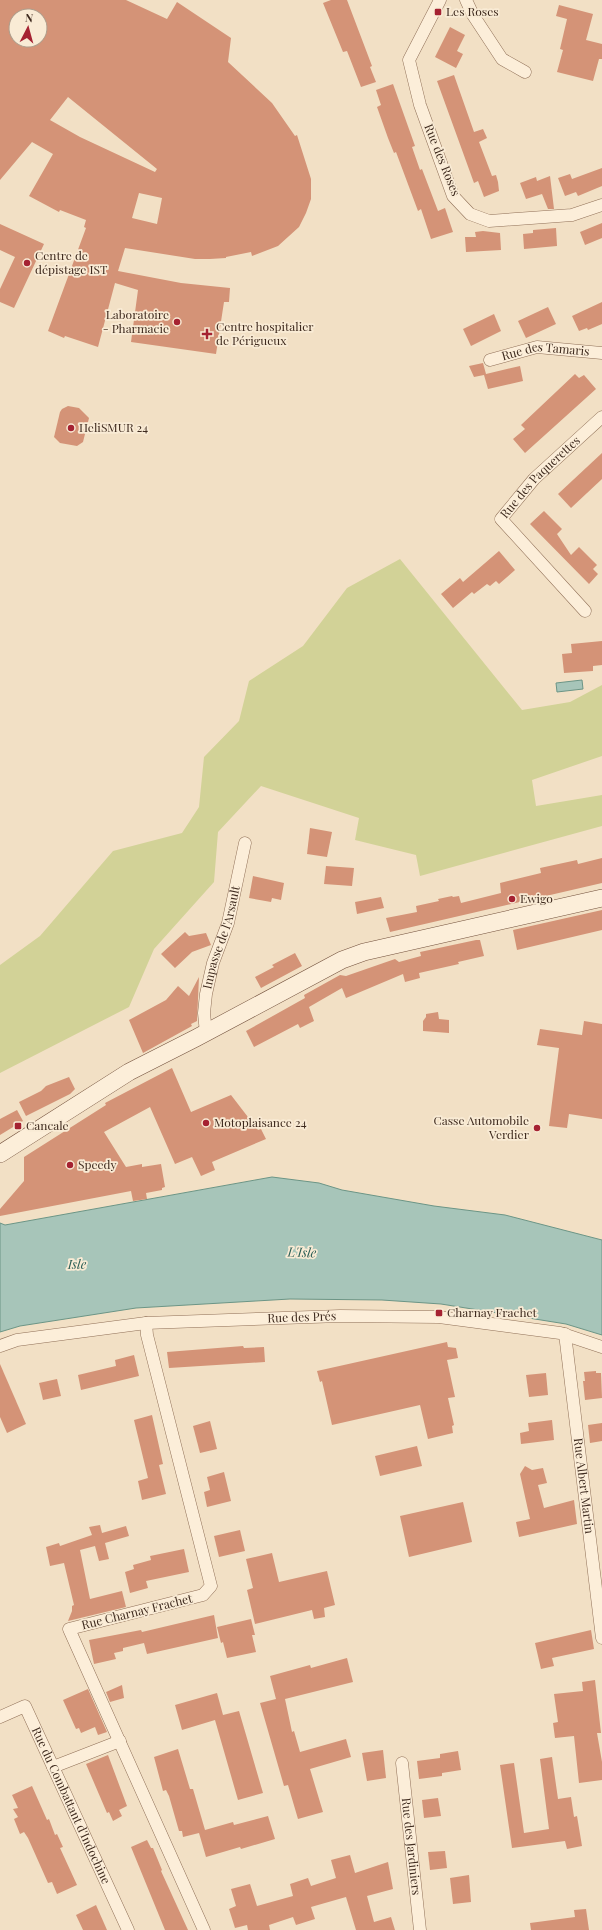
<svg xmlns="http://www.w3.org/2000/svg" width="602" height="1930" font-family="'Playfair Display',serif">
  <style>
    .green { fill: #d2d297 }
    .water { fill: #a7c5b9; stroke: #6c9586 }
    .building { fill: #d49377; fill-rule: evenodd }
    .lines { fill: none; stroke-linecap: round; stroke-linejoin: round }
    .minor-casing { stroke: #907058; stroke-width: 13 }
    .secondary-casing { stroke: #72503c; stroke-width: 18 }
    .minor { stroke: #fceed9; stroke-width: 12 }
    .secondary { stroke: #fceed9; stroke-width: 17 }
    .poi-dot { fill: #a52232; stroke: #f9ebd5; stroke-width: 1.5 }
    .labels { text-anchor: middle; stroke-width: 3.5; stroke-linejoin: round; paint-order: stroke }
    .poi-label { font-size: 12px; fill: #3e2a1e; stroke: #f9ebd5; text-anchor: start }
    .street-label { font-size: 12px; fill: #3e2a1e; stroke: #f9ebd5 }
    .water-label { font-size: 13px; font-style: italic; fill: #2c5f56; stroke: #f9ebd5 }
  </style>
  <rect width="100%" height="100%" fill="#f2e0c5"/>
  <polygon class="green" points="400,559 522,710 570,702 602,685 602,756 532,780 536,806 602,795 602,826 420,876 416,855 355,840 359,818 261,786 218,832 214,882 154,949 129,1007 0,1073 0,965 40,936 113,851 182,833 199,807 204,757 239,721 249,681 303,646 347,588"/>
  <g class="water">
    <polygon points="582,680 583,689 557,692 556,683"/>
    <polygon points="272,1177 319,1183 342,1190 434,1206 505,1215 602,1240 602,1335 566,1324 441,1304 382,1300 290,1299 136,1308 20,1326 0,1332 0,1223 5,1225"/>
  </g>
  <g class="building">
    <path d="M0,0H126L167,19L177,2L231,38L228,62L272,103L295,136L297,135L311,179V199L306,213L299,227L278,246L252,256L251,252L226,257V258L210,259H195L125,248L118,271L181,283L230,288L229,302H224L216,354L131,342L138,290L115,283L98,347L65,336L64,338L48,331L86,228L84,227L86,220L60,210L59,212L29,196L53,154L32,142L0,180ZM16,16H40V40H16ZM68,97L157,169L155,172L80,137L50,120ZM139,193L162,198L157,224L132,218Z"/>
    <polygon points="331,0 347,0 372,66 370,67 376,82 361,87 347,51 343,52 323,3"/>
    <polygon points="559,5 593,14 586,40 602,44 602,59 599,59 593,81 557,72 563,50 560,49 567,19 556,16"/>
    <polygon points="450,27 465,35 457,51 463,54 456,68 435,57"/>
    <polygon points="454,75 474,132 483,129 487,138 479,142 492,176 496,175 498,182 499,191 484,197 478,181 474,183 437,81"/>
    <polygon points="393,84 415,146 412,147 420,170 422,169 438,211 445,208 453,232 431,239 421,209 418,211 396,152 394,153 388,138 377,107 381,105 376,90"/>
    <polygon points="602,168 602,186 578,196 576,192 565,196 558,178 570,174 572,179"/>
    <polygon points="550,176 554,209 548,209 542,194 526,199 520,183 536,177 537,181"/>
    <polygon points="602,223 602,238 585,245 580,232"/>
    <polygon points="0,224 44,244 14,308 0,302 0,289 15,257 0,250"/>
    <polygon points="556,228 557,246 524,249 523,234 533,233 533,230"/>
    <polygon points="483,231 500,233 501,250 466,252 465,237 476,237 475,232"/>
    <polygon points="602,302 602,324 588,330 587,328 579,331 572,316"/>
    <polygon points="548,307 556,324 526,338 518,321"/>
    <polygon points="494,314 501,331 471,346 463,329"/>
    <polygon points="483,363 486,374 520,366 523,381 488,389 484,375 474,377 469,366"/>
    <polygon points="575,374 579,378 584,375 596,389 525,453 513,439 525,429 521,425"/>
    <polygon points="68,406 79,408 89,418 83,442 77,446 60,443 54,437 60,412 62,409"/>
    <polygon points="602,453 602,479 571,508 558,494"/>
    <polygon points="544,511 562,529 557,534 571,555 579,547 597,565 593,569 598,574 589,584 530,524"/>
    <polygon points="499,551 515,570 499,584 496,581 490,586 487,584 474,594 472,592 453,608 441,594 460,578 463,582"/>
    <polygon points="602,641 602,665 593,666 593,671 564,673 562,654 572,653 571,644"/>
    <polygon points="310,828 332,832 327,857 307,854"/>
    <polygon points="602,858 602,883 390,932 386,918 417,912 416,906 439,901 438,899 452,896 453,897 459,896 461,903 501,893 500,883 541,873 540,868 577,860 578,864"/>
    <polygon points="326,866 354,868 352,886 324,884"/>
    <polygon points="253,876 284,883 281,900 272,898 271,902 249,898"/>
    <polygon points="381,897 384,908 357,914 355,902"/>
    <polygon points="602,910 602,930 517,950 513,930"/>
    <polygon points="185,932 189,936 206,933 211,945 192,952 175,968 161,954"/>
    <polygon points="476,940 480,940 484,956 458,962 459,964 419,973 420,978 405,982 403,974 346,998 342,988 309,1007 314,1021 300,1028 298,1024 254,1047 246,1031 305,998 304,995 340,975 346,976 395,959 399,962 421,956 420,952"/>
    <polygon points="295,953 302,966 261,988 255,977 274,967 272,965"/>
    <polygon points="199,977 197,1021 191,1024 192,1026 143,1053 129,1020 166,1000 178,986 189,996"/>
    <polygon points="438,1012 439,1019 449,1020 449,1033 423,1031 423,1021 426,1017 426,1014"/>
    <polygon points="584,1021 602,1024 602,1119 569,1114 567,1128 549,1126 559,1048 537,1045 540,1029 582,1035"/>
    <polygon points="172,1068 191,1112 231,1095 258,1130 261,1129 266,1139 212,1162 215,1170 201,1176 192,1157 175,1164 150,1107 104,1132 126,1167 142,1164 142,1167 161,1164 165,1187 162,1188 162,1190 146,1193 147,1199 133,1201 131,1191 0,1216 0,1209 24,1181 24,1157 106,1105 105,1103"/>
    <polygon points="69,1077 75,1089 70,1094 26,1116 19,1102 41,1091 46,1086"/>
    <polygon points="17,1110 23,1121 0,1135 0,1119"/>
    <polygon points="447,1342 448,1347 456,1348 458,1358 447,1360 455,1397 448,1398 454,1425 452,1426 453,1433 428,1439 420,1405 332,1425 322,1381 320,1382 317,1371"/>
    <polygon points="243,1346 244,1348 264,1347 265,1362 169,1368 167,1352"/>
    <polygon points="134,1355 139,1376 81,1390 78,1375 116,1366 115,1360"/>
    <polygon points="0,1364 26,1424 7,1433 0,1417"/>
    <polygon points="596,1371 596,1373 601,1373 602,1398 585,1400 583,1381 585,1381 584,1372"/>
    <polygon points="546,1373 548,1395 529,1397 526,1375"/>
    <polygon points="57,1379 61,1396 43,1400 39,1383"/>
    <polygon points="152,1415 163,1464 159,1465 166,1494 142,1500 138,1481 148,1478 134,1420"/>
    <polygon points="552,1420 554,1440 521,1444 520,1433 529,1431 528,1423"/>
    <polygon points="210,1421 217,1449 200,1453 193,1426"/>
    <polygon points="602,1423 602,1441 590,1443 588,1425"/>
    <polygon points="417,1446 422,1466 380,1476 375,1456"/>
    <polygon points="525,1466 532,1470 543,1468 547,1483 538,1485 544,1508 574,1500 577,1524 519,1537 516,1522 530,1519 520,1474"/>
    <polygon points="224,1472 231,1501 207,1507 204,1492 210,1490 207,1477"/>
    <polygon points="463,1502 472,1542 409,1557 400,1516"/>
    <polygon points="100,1525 102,1533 126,1526 129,1536 105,1543 109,1559 99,1561 95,1546 80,1550 90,1599 122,1591 126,1607 68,1621 72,1611 72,1606 74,1605 64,1563 50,1566 46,1547 59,1543 60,1546 92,1535 89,1527"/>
    <polygon points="240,1530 245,1551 219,1557 214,1536"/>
    <polygon points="184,1549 189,1572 146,1581 148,1588 130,1593 125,1572 134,1569 133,1565 151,1560 150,1556"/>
    <polygon points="272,1553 279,1582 327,1571 335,1605 324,1608 325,1617 314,1619 312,1610 255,1624 247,1590 253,1588 246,1559"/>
    <polygon points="214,1615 218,1638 147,1654 144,1643 123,1648 123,1651 114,1653 116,1659 94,1664 89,1640 141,1630 142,1632"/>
    <polygon points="251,1619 255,1635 252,1635 256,1652 227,1658 223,1642 221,1643 217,1627"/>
    <polygon points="591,1630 594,1649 552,1658 554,1666 541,1669 535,1643"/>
    <polygon points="347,1658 353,1682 285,1699 292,1732 294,1731 300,1752 346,1739 351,1757 310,1769 323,1812 298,1819 288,1785 284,1786 260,1703 276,1699 270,1676 310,1665 311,1668"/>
    <polygon points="595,1680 601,1733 597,1733 602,1762 602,1780 579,1783 574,1736 555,1738 553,1723 558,1722 554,1694 583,1691 582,1682"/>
    <polygon points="122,1685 124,1698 110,1702 106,1692"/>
    <polygon points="88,1689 107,1732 98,1735 95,1727 81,1733 79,1728 76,1729 63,1700"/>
    <polygon points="217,1693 223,1715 239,1711 263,1793 238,1800 215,1720 182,1730 175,1705"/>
    <polygon points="178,1749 190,1789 193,1789 205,1830 233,1822 234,1825 268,1816 275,1839 241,1849 240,1847 206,1857 199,1833 183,1837 182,1831 179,1831 169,1796 166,1790 163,1791 154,1757"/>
    <polygon points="383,1750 386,1778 367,1781 362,1753"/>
    <polygon points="458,1751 461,1770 442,1773 442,1776 419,1779 417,1761 440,1758 440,1754"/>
    <polygon points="108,1755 127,1806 119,1810 122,1816 113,1821 109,1812 107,1813 86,1764"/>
    <polygon points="552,1757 558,1799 571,1797 574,1817 577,1816 582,1846 567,1849 565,1841 512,1848 500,1765 514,1763 524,1833 549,1829 540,1759"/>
    <polygon points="32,1786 47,1820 49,1819 55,1835 57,1834 63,1847 60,1848 77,1885 57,1894 52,1882 48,1883 28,1838 24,1832 20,1834 14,1819 18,1817 13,1809 18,1808 12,1795"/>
    <polygon points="438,1798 441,1816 424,1818 422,1800"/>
    <polygon points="147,1840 151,1848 153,1848 162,1870 161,1871 188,1930 165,1930 131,1847"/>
    <polygon points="445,1851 447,1868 430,1870 428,1852"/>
    <polygon points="350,1855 355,1873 388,1862 393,1889 367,1896 374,1922 391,1917 395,1930 356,1930 346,1897 311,1907 315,1919 296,1925 293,1917 269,1925 270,1930 248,1930 247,1925 235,1928 229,1909 236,1906 231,1889 250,1884 257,1906 293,1896 290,1884 308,1878 311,1886 336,1878 331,1860"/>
    <polygon points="469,1875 471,1902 453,1904 450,1878"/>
    <polygon points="96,1905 107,1930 83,1930 76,1915"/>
    <polygon points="586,1909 589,1930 531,1930 530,1923 575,1917 574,1910"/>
  </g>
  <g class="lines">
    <defs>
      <g id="minor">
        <polyline points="440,0 409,60 420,105 453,196 470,214 489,221 572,215 602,205"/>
        <polyline points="466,0 473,15 502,59 525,72"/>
        <path id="s1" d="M490,360L537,347L602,353"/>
        <path id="s2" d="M585,611L501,519L534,479L602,417"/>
        <path id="s3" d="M206,1033L204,1013L206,994L213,963L228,923L245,843"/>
        <polyline points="146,1323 147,1335 211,1586 203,1595 69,1629 204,1930"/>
        <path id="s4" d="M565,1334L602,1638"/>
        <path id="s5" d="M0,1346L17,1340L146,1323L340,1316L439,1317L560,1333L602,1347"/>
        <path id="s6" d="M0,1717L25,1706L128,1930"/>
        <path id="s7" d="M402,1763L420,1930"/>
        <polyline points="53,1767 120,1741"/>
      </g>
      <polyline id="secondary" points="0,1154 129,1072 196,1038 342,960 364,952 602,898"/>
    </defs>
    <use href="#minor" class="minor-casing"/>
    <use href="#secondary" class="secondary-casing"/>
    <use href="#minor" class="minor"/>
    <use href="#secondary" class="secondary"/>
  </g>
  <g class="poi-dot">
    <rect x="434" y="8" width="8" height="8" rx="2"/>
    <circle cx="27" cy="263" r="4"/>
    <circle cx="177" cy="322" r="4"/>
    <path d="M205 328h4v4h4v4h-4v4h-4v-4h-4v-4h4z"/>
    <circle cx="71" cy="428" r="4"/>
    <circle cx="512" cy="899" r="4"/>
    <circle cx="206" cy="1123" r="4"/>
    <rect x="14" y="1122" width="8" height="8" rx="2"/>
    <circle cx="537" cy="1128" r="4"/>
    <circle cx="70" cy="1165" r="4"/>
    <rect x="435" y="1309" width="8" height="8" rx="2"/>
  </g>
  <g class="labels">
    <g class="poi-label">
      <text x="446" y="16">Les Roses</text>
      <text x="35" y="260">Centre de<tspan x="35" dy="14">dépistage IST</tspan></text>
      <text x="169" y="319" text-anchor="end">Laboratoire<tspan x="169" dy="14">- Pharmacie</tspan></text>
      <text x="216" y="331">Centre hospitalier<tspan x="216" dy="14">de Périgueux</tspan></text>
      <text x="79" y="432">HeliSMUR 24</text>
      <text x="520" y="903">Ewigo</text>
      <text x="529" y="1125" text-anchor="end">Casse Automobile<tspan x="529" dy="14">Verdier</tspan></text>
      <text x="214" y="1127">Motoplaisance 24</text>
      <text x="26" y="1130">Cancale</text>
      <text x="78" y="1169">Speedy</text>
      <text x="447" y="1317">Charnay Frachet</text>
    </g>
    <g class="street-label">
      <text transform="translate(442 160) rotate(68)" y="4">Rue des Roses</text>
      <text dy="4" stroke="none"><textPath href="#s1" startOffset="57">Rue des Tamaris</textPath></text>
      <text dy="4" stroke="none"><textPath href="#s2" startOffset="182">Rue des Paquerettes</textPath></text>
      <text dy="4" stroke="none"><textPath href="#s3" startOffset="98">Impasse de l'Arsault</textPath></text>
      <text dy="4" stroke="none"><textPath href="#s5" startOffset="304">Rue des Prés</textPath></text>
      <text dy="4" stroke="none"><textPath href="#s4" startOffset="153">Rue Albert Martin</textPath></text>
      <text transform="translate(137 1612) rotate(-14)" y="4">Rue Charnay Frachet</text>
      <text dy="4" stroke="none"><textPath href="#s6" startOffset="137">Rue du Combattant d'Indochine</textPath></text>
      <text dy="4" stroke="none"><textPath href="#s7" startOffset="84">Rue des Jardiniers</textPath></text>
    </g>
    <g class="water-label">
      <text transform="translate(302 1252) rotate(2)" y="5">L'Isle</text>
      <text x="77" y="1269">Isle</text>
    </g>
  </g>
  <g transform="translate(28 28) rotate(6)"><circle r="19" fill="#f9ebd5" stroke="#ae9e8c"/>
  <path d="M0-3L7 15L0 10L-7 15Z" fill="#a52232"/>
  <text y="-6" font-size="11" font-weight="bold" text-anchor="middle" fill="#3e2a1e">N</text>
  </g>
</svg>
